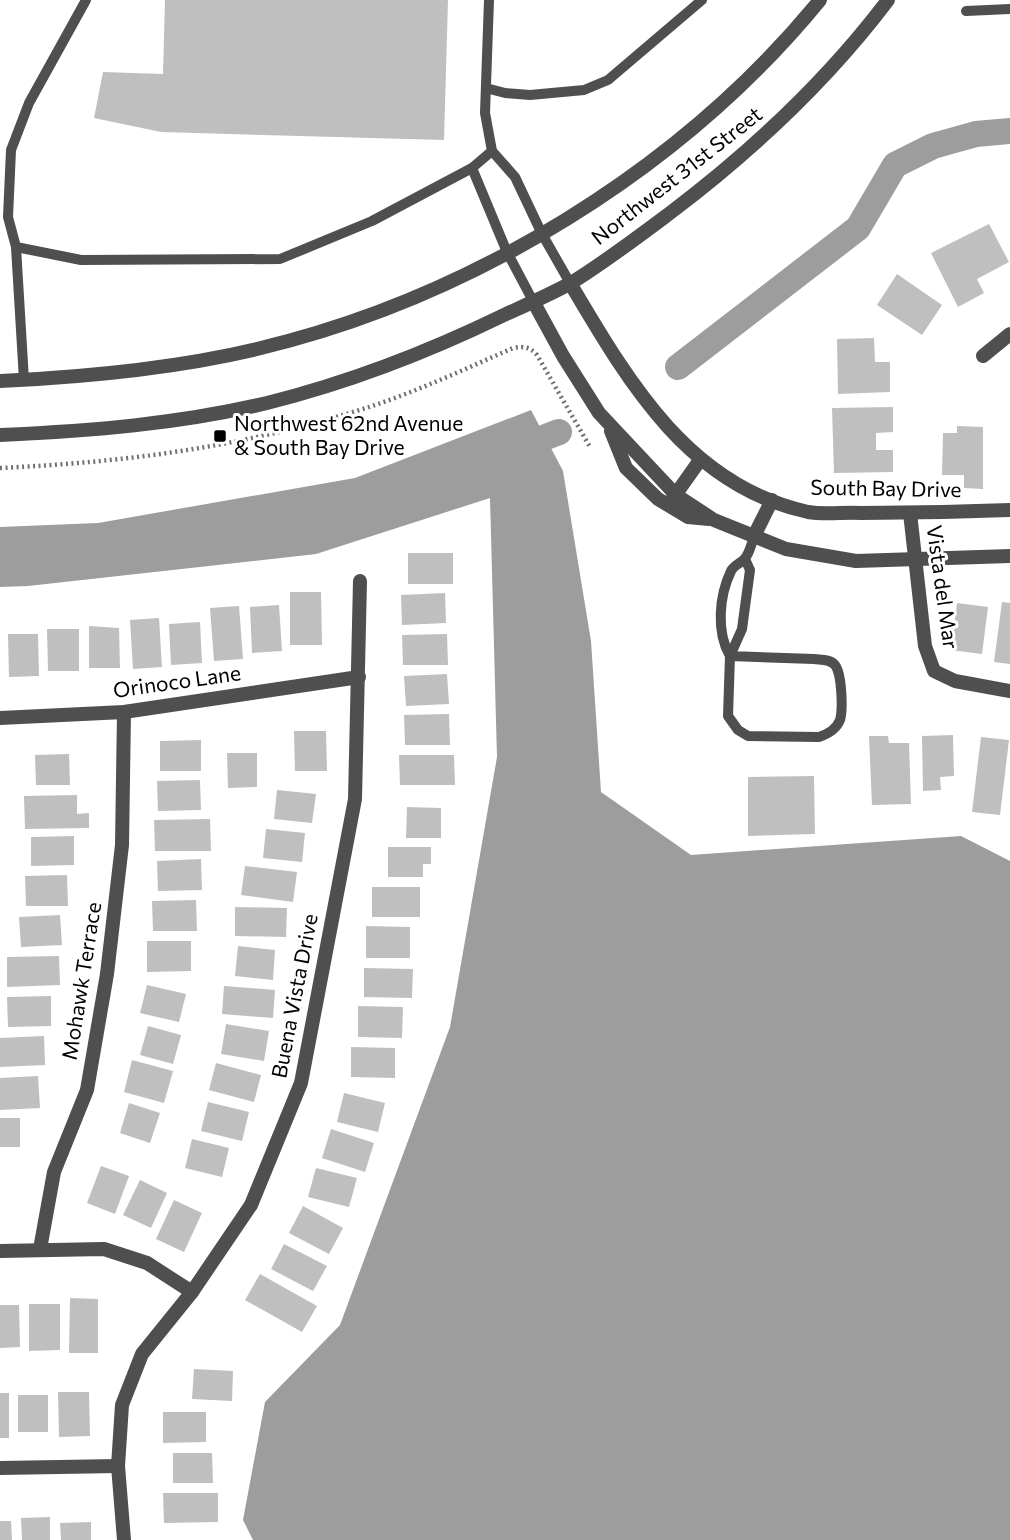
<svg xmlns="http://www.w3.org/2000/svg" width="1010" height="1540" font-family="Commissioner,sans-serif">
  <style>
    .water { fill: #9d9d9d }
    .lines { fill: none; stroke-linecap: round; stroke-linejoin: round }
    .canal { stroke: #9d9d9d; stroke-width: 26 }
    .building { fill: #bfbfbf }
    .path { stroke: #717171; stroke-width: 4.5; stroke-dasharray: 2 3.5; stroke-linecap: butt }
    .service { stroke: #4f4f4f; stroke-width: 10 }
    .minor { stroke: #4f4f4f; stroke-width: 14 }
    .tertiary { stroke: #4f4f4f; stroke-width: 14 }
    .poi-dot { fill: #000; stroke: #fff; stroke-width: 2.5 }
    .labels { text-anchor: middle; stroke-width: 6; stroke-linejoin: round; paint-order: stroke }
    .street-label { font-size: 21px; fill: #000; stroke: #fff }
    .poi-label { font-size: 21px; fill: #000; stroke: #fff; text-anchor: start }
  </style>
  <rect width="100%" height="100%" fill="#fff"/>
  <polygon class="water" points="531,410 563,471 591,641 601,792 691,855 961,836 1010,861 1010,1540 253,1540 243,1520 265,1402 340,1325 450,1027 497,757 490,498 316,554 28,586 0,587 0,527 98,523 355,478"/>
  <g class="lines">
    <g class="canal">
      <polyline points="678,367 858,228 895,165 933,146 976,134 1010,131"/>
      <polyline points="512,450 559,432"/>
    </g>
  </g>
  <g class="building">
    <polygon points="165,0 448,0 444,140 161,132 94,118 103,72 163,74"/>
    <polygon points="989,224 1009,262 977,279 984,293 958,307 931,253"/>
    <polygon points="897,274 942,305 922,335 877,305"/>
    <polygon points="874,338 875,362 890,362 890,392 838,394 837,339"/>
    <polygon points="893,407 893,432 876,433 876,450 893,450 893,472 834,473 832,408"/>
    <polygon points="957,426 983,427 983,489 964,488 964,475 942,475 943,433 957,433"/>
    <rect x="408" y="553" width="45" height="31"/>
    <polygon points="290,592 321,592 322,645 290,645"/>
    <polygon points="445,593 446,623 402,625 401,595"/>
    <polygon points="1002,602 1010,603 1010,664 994,662"/>
    <polygon points="957,603 988,607 982,654 951,650"/>
    <polygon points="279,605 282,651 252,653 250,607"/>
    <polygon points="239,606 243,659 214,661 210,608"/>
    <polygon points="159,618 162,667 133,669 130,620"/>
    <polygon points="200,622 202,663 171,665 169,624"/>
    <polygon points="89,626 119,628 120,668 89,668"/>
    <polygon points="47,629 79,629 79,671 48,671"/>
    <polygon points="8,634 38,634 39,676 9,677"/>
    <polygon points="447,634 448,665 403,665 402,635"/>
    <polygon points="447,674 449,704 406,706 404,676"/>
    <polygon points="449,714 450,745 405,745 404,715"/>
    <polygon points="294,731 326,731 327,771 295,771"/>
    <polygon points="953,735 954,776 940,777 941,790 923,791 922,736"/>
    <polygon points="869,736 888,736 889,743 909,743 911,804 872,805"/>
    <polygon points="981,737 1009,740 1000,815 972,812"/>
    <polygon points="201,740 201,771 160,771 160,741"/>
    <polygon points="227,753 257,753 257,787 228,788"/>
    <polygon points="69,754 70,785 36,785 35,755"/>
    <polygon points="399,755 454,755 455,785 400,785"/>
    <polygon points="814,776 815,834 748,836 748,777"/>
    <polygon points="200,780 201,810 158,811 157,781"/>
    <polygon points="277,790 316,794 312,823 274,819"/>
    <polygon points="77,795 77,814 89,813 89,828 25,829 24,796"/>
    <polygon points="407,807 441,808 441,838 406,838"/>
    <polygon points="210,819 211,851 155,851 154,820"/>
    <polygon points="266,829 305,833 302,862 263,858"/>
    <polygon points="74,836 74,865 31,866 31,837"/>
    <polygon points="388,847 431,847 431,864 423,864 423,877 388,877"/>
    <polygon points="201,859 202,890 158,891 157,861"/>
    <polygon points="245,866 297,872 293,902 241,895"/>
    <polygon points="67,875 68,906 26,906 25,876"/>
    <rect x="372" y="887" width="48" height="30"/>
    <polygon points="196,900 197,931 153,931 152,901"/>
    <polygon points="235,907 287,908 286,937 235,936"/>
    <polygon points="60,915 62,945 21,947 19,917"/>
    <polygon points="366,926 410,927 410,958 366,958"/>
    <polygon points="147,941 191,941 191,971 147,972"/>
    <polygon points="238,946 275,950 273,980 235,976"/>
    <polygon points="59,956 60,985 7,987 7,957"/>
    <polygon points="364,968 413,969 412,998 364,997"/>
    <polygon points="147,985 186,994 179,1022 140,1013"/>
    <polygon points="224,986 275,990 273,1018 222,1014"/>
    <polygon points="51,996 51,1026 8,1027 7,997"/>
    <polygon points="358,1006 403,1007 402,1038 358,1037"/>
    <polygon points="226,1024 269,1031 264,1061 221,1054"/>
    <polygon points="148,1026 181,1035 173,1064 140,1055"/>
    <polygon points="44,1036 45,1065 0,1067 0,1038"/>
    <polygon points="351,1047 395,1048 395,1078 351,1077"/>
    <polygon points="132,1060 173,1071 164,1103 124,1092"/>
    <polygon points="216,1063 261,1075 254,1102 209,1090"/>
    <polygon points="38,1076 40,1108 0,1110 0,1078"/>
    <polygon points="344,1093 385,1103 378,1132 337,1122"/>
    <polygon points="208,1102 249,1112 242,1141 201,1131"/>
    <polygon points="129,1103 160,1113 150,1143 120,1133"/>
    <rect x="0" y="1118" width="20" height="29"/>
    <polygon points="331,1129 374,1143 365,1172 322,1158"/>
    <polygon points="192,1139 229,1148 222,1177 185,1168"/>
    <polygon points="101,1166 129,1176 115,1214 87,1203"/>
    <polygon points="316,1168 357,1178 349,1207 308,1197"/>
    <polygon points="140,1180 167,1193 151,1228 123,1215"/>
    <polygon points="174,1200 202,1213 184,1252 156,1239"/>
    <polygon points="303,1206 343,1228 329,1254 289,1233"/>
    <polygon points="284,1244 327,1266 313,1291 271,1269"/>
    <polygon points="260,1274 317,1306 302,1332 245,1300"/>
    <polygon points="70,1298 98,1299 98,1353 69,1353"/>
    <polygon points="29,1304 60,1304 60,1350 29,1351"/>
    <polygon points="0,1305 19,1305 20,1347 0,1348"/>
    <polygon points="194,1369 233,1371 232,1401 192,1399"/>
    <polygon points="58,1392 89,1392 90,1436 59,1437"/>
    <rect x="0" y="1393" width="9" height="45"/>
    <rect x="18" y="1395" width="30" height="37"/>
    <polygon points="163,1412 206,1412 206,1442 163,1443"/>
    <polygon points="173,1453 212,1453 213,1483 173,1483"/>
    <polygon points="163,1493 218,1493 218,1522 164,1523"/>
    <polygon points="50,1517 50,1540 22,1540 21,1518"/>
    <polygon points="0,1521 11,1521 12,1540 0,1540"/>
    <polygon points="91,1522 91,1540 61,1540 60,1523"/>
  </g>
  <g class="lines">
    <path class="path" d="M0,468C128,462 243,447 366,408C416,392 465,369 513,348C524,346 530,347 537,355L590,447"/>
    <g class="service">
      <polyline points="489,0 485,113 492,151 515,177 542,234 570,283"/>
      <polyline points="966,11 1010,9"/>
      <polyline points="486,88 505,93 530,95 584,90 608,80 702,0"/>
      <polyline points="472,168 507,252 533,301"/>
      <polyline points="16,247 81,260 280,259 372,221 472,168 492,151"/>
      <polyline points="24,380 16,247 8,217 11,150 29,103 86,0"/>
      <path d="M730,656L814,659C821,660 830,659 835,665C842,674 843,710 840,720C836,730 828,734 819,737L748,736L738,730L728,716L730,656L742,629L750,570L745,559"/>
      <path d="M730,656C716,632 719,596 731,571C734,565 742,563 746,557C750,551 752,543 754,536"/>
    </g>
    <g class="minor">
      <path d="M570,283C628,381 688,486 808,512C824,515 844,512 861,513C911,513 960,512 1010,510"/>
      <polyline points="533,301 563,356 599,413 676,495 714,520 786,549 856,561 1010,556"/>
      <polyline points="983,356 1010,334"/>
      <polyline points="611,431 626,468 658,499 688,517 709,519"/>
      <polyline points="671,501 700,460"/>
      <polyline points="910,513 925,646 934,671 955,681 1010,691"/>
      <polyline points="754,536 772,500"/>
      <polyline points="0,718 124,712 359,677"/>
      <polyline points="40,1249 54,1172 87,1090 107,974 122,845 124,712"/>
      <polyline points="0,1251 104,1249 147,1263 192,1292"/>
      <polyline points="0,1468 118,1466"/>
      <polyline points="124,1540 118,1466 122,1405 142,1354 192,1292 251,1205 301,1083 355,799 360,581"/>
    </g>
    <g class="tertiary">
      <path d="M0,381C86,377 173,369 257,349C471,298 681,170 820,0"/>
      <path d="M0,435C90,431 179,424 267,403C351,382 426,353 504,315C526,305 549,295 571,283C605,262 638,237 670,213C752,151 826,82 888,0"/>
    </g>
  </g>
  <rect class="poi-dot" x="213" y="429" width="14" height="14" rx="3.5"/>
  <g class="labels">
    <g class="street-label">
      <text transform="translate(677 176) rotate(-38)" y="7">Northwest 31st Street</text>
      <text transform="translate(886 489) rotate(1)" y="7">South Bay Drive</text>
      <text transform="translate(942 587) rotate(82)" y="7">Vista del Mar</text>
      <text transform="translate(177 682) rotate(-8)" y="7">Orinoco Lane</text>
      <text transform="translate(82 981) rotate(-81)" y="7">Mohawk Terrace</text>
      <text transform="translate(295 996) rotate(-79)" y="7">Buena Vista Drive</text>
    </g>
    <g class="poi-label">
      <text x="234" y="431">Northwest 62nd Avenue<tspan x="234" dy="24">&amp; South Bay Drive</tspan></text>
    </g>
  </g>
</svg>
